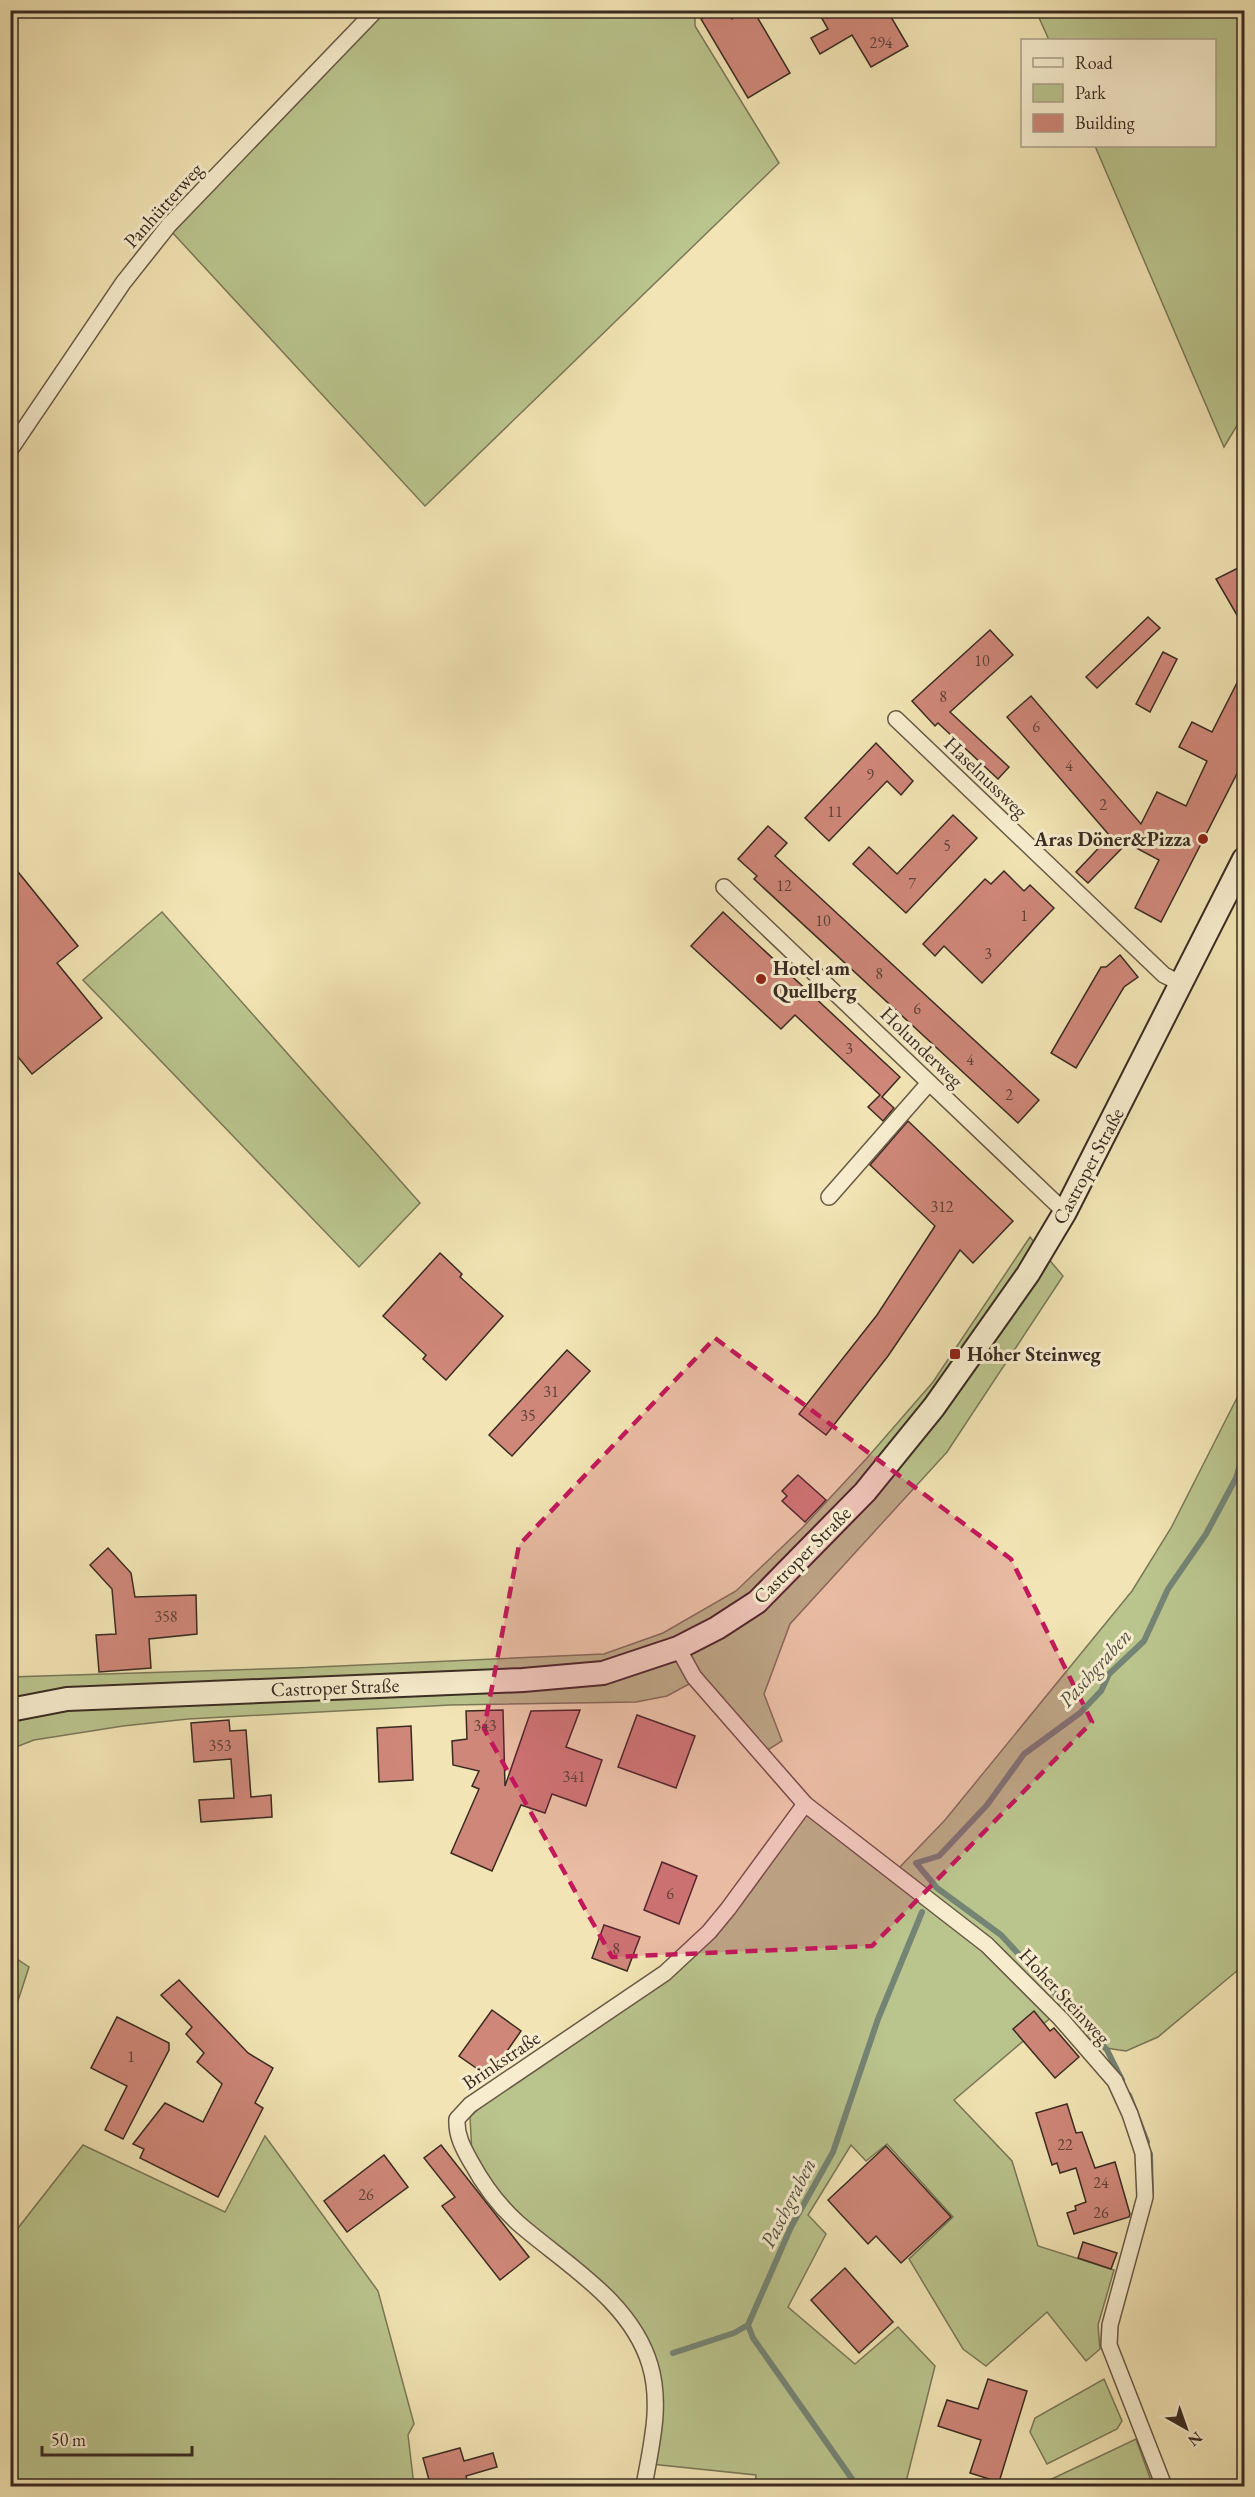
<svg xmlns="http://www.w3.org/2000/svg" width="1255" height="2497" font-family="'EB Garamond',serif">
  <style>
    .green { fill: #bac48d; stroke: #7a7858; stroke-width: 1.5 }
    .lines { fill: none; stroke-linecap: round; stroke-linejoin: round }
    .stream { stroke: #748475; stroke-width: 6 }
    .building { fill: #cf8779; stroke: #3a2b22; stroke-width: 1.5 }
    .street-casing { stroke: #685946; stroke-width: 18 }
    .secondary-casing { stroke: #3a2b22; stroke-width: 26 }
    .street { stroke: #f7edce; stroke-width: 15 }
    .secondary { stroke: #f7edce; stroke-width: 22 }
    .marked { fill: #c2185b; fill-opacity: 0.2; stroke: #c2185b; stroke-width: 4.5; stroke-dasharray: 12 8; stroke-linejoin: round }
    .poi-dot { fill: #8f2418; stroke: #f7edce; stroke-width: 2 }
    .labels { text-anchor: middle; stroke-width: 6; stroke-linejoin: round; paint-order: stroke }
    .number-label { font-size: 16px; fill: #5f4238 }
    .street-label { font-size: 20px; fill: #3a2b22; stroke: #f7edce }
    .poi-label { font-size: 20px; font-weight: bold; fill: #3a2b22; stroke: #f7edce; text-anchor: start }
    .water-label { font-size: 21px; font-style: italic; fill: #525044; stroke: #f7edce }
  </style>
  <rect width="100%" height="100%" fill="#f2e4b4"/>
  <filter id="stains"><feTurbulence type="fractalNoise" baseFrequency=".00333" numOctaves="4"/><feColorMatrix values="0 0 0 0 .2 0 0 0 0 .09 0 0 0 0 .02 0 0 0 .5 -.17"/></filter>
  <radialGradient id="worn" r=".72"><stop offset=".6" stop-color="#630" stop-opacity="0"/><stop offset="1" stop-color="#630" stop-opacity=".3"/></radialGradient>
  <g class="green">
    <polygon points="385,11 689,11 695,19 695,26 779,163 425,506 171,231"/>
    <polygon points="1036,11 1244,11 1244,414 1224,447 1095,146 1214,146 1214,40 1049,40"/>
    <polygon points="162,912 420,1203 359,1267 83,980"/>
    <polygon points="1030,1237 1063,1276 947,1452 790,1624 764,1694 782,1741 763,1753 700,1678 667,1696 636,1702 450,1705 188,1719 123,1726 34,1740 11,1749 10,1677 295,1668 604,1654 663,1633 736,1591 803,1527 867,1458 933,1382"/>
    <polygon points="1244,1384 1244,1965 1158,2037 1126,2051 1099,2047 897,1870 945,1820 1132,1591 1171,1528"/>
    <polygon points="805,1806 985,1947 1054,2015 954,2100 1012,2161 1038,2246 1114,2270 1098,2325 1100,2349 1086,2361 1047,2312 986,2366 963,2349 909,2259 953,2217 887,2144 866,2161 851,2145 808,2215 826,2234 788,2307 855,2364 898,2327 935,2366 905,2486 755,2486 756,2475 651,2464 658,2422 639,2338 515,2217 472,2155 470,2117 485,2103 667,1978"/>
    <polygon points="11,1955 29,1967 11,2022"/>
    <polygon points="265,2136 378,2291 414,2424 408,2435 414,2486 11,2486 11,2225 18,2228 83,2145 225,2212"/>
    <polygon points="1104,2379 1122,2421 1117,2429 1047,2464 1030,2432 1035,2418"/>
    <polygon points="1136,2439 1153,2486 1037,2486"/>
  </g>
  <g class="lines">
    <g class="stream">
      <polyline points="1122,2080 1107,2050 1001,1935 937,1888 916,1863 939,1856 987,1805 1024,1754 1080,1713 1101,1691 1109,1674 1144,1641 1168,1589 1206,1534 1236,1478 1244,1453"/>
      <polyline points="1129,2095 1147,2142"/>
      <polyline points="1150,2154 1151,2195"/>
      <polyline points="673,2353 734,2333 748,2325"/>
      <polyline points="857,2486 753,2338 748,2325 791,2227 833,2152 878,2019 922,1912"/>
    </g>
  </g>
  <g class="building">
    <polygon points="716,10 727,10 732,19 746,10 753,10 790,73 748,98 701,19"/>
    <polygon points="817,10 887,10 908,46 871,67 852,35 820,54 811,38 828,29"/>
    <polygon points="1238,568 1245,579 1245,629 1216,579"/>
    <polygon points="1148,617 1160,628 1097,688 1086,677"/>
    <polygon points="990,630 1013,655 950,712 1009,767 998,779 938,723 935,726 912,701"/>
    <polygon points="1163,652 1177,659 1150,712 1136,704"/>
    <polygon points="1245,667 1245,758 1161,922 1135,908 1159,860 1127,843 1088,883 1076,872 1110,836 1007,717 1031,696 1141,824 1157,792 1186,806 1207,761 1179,747 1192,722 1212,732"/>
    <polygon points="876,743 913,781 901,795 887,781 829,841 805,818"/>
    <polygon points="953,815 977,838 906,913 853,864 869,847 897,874"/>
    <polygon points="768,826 787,843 775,856 1039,1100 1018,1123 754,879 757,876 738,859"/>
    <polygon points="10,862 78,946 57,963 102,1018 32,1074 10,1047"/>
    <polygon points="1004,871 1024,891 1030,885 1054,908 982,983 944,946 935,956 923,944 985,879 991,884"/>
    <polygon points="723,912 900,1077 882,1097 894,1108 883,1121 868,1107 880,1095 795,1015 781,1029 691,946"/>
    <polygon points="1120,955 1138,977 1124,987 1076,1068 1051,1053 1101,967 1106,967"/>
    <polygon points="908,1121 1013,1221 973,1263 960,1250 888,1356 826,1435 799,1414 877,1315 935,1226 870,1165"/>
    <polygon points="440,1253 462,1274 460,1277 503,1316 446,1380 423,1359 426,1355 383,1316"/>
    <polygon points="567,1350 590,1371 512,1456 489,1435"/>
    <polygon points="798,1475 826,1500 805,1522 782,1501 787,1496 782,1491"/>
    <polygon points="108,1548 131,1573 135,1597 196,1595 197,1634 149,1639 151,1668 99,1672 96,1635 116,1634 112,1589 90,1565"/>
    <polygon points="503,1710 505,1786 531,1711 580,1710 566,1747 602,1760 586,1806 552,1794 545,1813 521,1805 492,1871 451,1853 479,1789 472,1786 479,1771 453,1765 452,1741 467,1739 466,1711"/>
    <polygon points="637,1715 695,1736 676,1788 618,1767"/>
    <polygon points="229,1720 230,1731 246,1730 251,1797 271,1795 272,1817 201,1822 199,1800 234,1798 231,1759 194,1762 191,1723"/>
    <polygon points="411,1726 413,1780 379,1782 377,1728"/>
    <polygon points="662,1862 697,1876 679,1924 644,1910"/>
    <polygon points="604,1925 640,1937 627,1971 592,1958"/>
    <polygon points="179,1980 248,2053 273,2068 255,2103 263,2108 218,2197 140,2158 144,2149 133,2144 165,2103 203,2122 222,2084 197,2062 204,2053 186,2034 192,2027 161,1995"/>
    <polygon points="492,2010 521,2031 489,2077 459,2056"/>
    <polygon points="1034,2011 1050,2031 1054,2028 1079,2057 1055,2078 1013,2029"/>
    <polygon points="117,2017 169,2043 169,2050 123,2139 105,2130 127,2086 91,2068"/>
    <polygon points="1067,2104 1076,2133 1082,2132 1095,2168 1115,2162 1130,2214 1129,2217 1074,2234 1067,2213 1076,2210 1075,2206 1086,2202 1076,2168 1060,2173 1057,2163 1052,2165 1036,2113"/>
    <polygon points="441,2145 529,2257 500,2280 442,2206 455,2197 424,2158"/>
    <polygon points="886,2146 951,2217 901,2263 876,2236 868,2244 828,2200"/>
    <polygon points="384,2155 408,2187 347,2232 324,2201"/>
    <polygon points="1083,2242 1117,2253 1111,2269 1078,2258"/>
    <polygon points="845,2268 893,2322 859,2353 811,2300"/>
    <polygon points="988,2379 1027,2391 999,2482 970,2473 981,2440 938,2426 947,2400 978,2409"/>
    <polygon points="460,2448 464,2461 493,2453 497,2467 466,2476 469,2487 431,2487 423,2458"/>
  </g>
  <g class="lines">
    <defs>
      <g id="street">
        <polyline points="10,450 123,283 169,225 376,10"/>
        <polyline points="896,719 1164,975 1182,984"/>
        <polyline points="724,887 1065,1212"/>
        <polyline points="829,1197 929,1083"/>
        <polyline points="678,1648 694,1677 805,1804 987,1945 1061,2019 1115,2081 1130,2114 1143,2153 1145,2197 1110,2325 1109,2345 1164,2486"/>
        <path d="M644,2486C651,2446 662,2405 650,2365C631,2301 565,2264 518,2223C499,2206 483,2184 471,2162C463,2148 456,2135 457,2119L470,2105L665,1973L709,1932L728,1909L805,1804"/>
      </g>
      <polyline id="secondary" points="10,1710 67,1699 523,1680 603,1673 678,1648 717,1628 757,1602 865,1492 934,1407 1028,1274 1065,1212 1244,859"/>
    </defs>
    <use href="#street" class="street-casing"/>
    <use href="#secondary" class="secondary-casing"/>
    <use href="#street" class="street"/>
    <use href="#secondary" class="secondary"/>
  </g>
  <path class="marked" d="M715,1338L1011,1559L1092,1722L872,1946L612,1957L484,1729L519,1545Z"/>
  <g class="poi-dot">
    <circle cx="1203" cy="839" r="6"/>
    <circle cx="761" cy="979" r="6"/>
    <rect x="949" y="1348" width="12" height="12" rx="3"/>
  </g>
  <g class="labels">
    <g class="number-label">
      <text x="881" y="48">294</text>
      <text x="982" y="666">10</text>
      <text x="943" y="702">8</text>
      <text x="1036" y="732">6</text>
      <text x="1069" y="771">4</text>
      <text x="870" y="780">9</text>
      <text x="1103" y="810">2</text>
      <text x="835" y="817">11</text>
      <text x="947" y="851">5</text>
      <text x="912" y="889">7</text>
      <text x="784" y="891">12</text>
      <text x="1024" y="921">1</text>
      <text x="823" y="926">10</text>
      <text x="988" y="959">3</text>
      <text x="879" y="979">8</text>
      <text x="917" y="1014">6</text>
      <text x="849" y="1054">3</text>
      <text x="970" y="1065">4</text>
      <text x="1009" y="1100">2</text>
      <text x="942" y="1212">312</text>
      <text x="551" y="1397">31</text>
      <text x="528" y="1421">35</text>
      <text x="166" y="1622">358</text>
      <text x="485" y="1731">343</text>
      <text x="220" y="1751">353</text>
      <text x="574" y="1782">341</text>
      <text x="670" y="1899">6</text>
      <text x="616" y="1954">8</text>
      <text x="131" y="2062">1</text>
      <text x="1065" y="2150">22</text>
      <text x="1101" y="2188">24</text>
      <text x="366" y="2200">26</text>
      <text x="1101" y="2218">26</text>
    </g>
    <g class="street-label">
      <text transform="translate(163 205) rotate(-48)" y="7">Panhütterweg</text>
      <text transform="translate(986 777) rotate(44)" y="7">Haselnussweg</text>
      <text transform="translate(922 1047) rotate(44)" y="7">Holunderweg</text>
      <text transform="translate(1088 1166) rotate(-62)" y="7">Castroper Straße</text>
      <text transform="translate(802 1555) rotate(-45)" y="7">Castroper Straße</text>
      <text transform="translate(335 1687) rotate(-2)" y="7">Castroper Straße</text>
      <text transform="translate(1065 1996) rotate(47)" y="7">Hoher Steinweg</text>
      <text transform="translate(501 2060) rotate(-34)" y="7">Brinkstraße</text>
    </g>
    <g class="poi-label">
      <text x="1191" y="846" text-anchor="end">Aras Döner&amp;Pizza</text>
      <text x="773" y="975">Hotel am<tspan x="773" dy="23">Quellberg</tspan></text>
      <text x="967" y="1361">Hoher Steinweg</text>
    </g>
    <g class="water-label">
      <text transform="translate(1095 1668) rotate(-48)" y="7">Paschgraben</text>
      <text transform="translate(788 2203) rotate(-63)" y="7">Paschgraben</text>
    </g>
  </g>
  <rect width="1255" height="2497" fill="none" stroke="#f2e4b4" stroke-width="36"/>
  <rect x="12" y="12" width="1231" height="2473" fill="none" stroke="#3a2b22" stroke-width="3"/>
  <rect x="18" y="18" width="1219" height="2461" fill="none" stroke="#3a2b22" stroke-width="1.5"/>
  <rect x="1021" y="39" width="195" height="108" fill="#f7edce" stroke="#ab9f89" stroke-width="1.5"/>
  <rect x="1033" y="58" width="30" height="9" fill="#f7edce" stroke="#ab9f89" stroke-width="1.5"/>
  <text x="1075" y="69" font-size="18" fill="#3a2b22">Road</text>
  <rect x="1033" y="84" width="30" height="18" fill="#bac48d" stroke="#ab9f89" stroke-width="1.5"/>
  <text x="1075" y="99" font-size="18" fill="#3a2b22">Park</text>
  <rect x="1033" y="114" width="30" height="18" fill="#cf8779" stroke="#ab9f89" stroke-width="1.5"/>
  <text x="1075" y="129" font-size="18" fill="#3a2b22">Building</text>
  <g transform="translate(1186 2428) rotate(140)" stroke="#f7edce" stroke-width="4.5" paint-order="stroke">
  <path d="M0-4.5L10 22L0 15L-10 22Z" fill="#3a2b22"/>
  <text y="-9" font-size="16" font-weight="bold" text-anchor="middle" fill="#3a2b22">N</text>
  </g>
  <path d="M42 2446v9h150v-9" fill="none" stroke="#3a2b22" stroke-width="3"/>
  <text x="51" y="2446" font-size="18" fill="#3a2b22" stroke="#f7edce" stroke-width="4.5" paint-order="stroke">50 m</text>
  <rect width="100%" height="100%" filter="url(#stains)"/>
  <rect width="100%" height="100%" fill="url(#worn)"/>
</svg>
